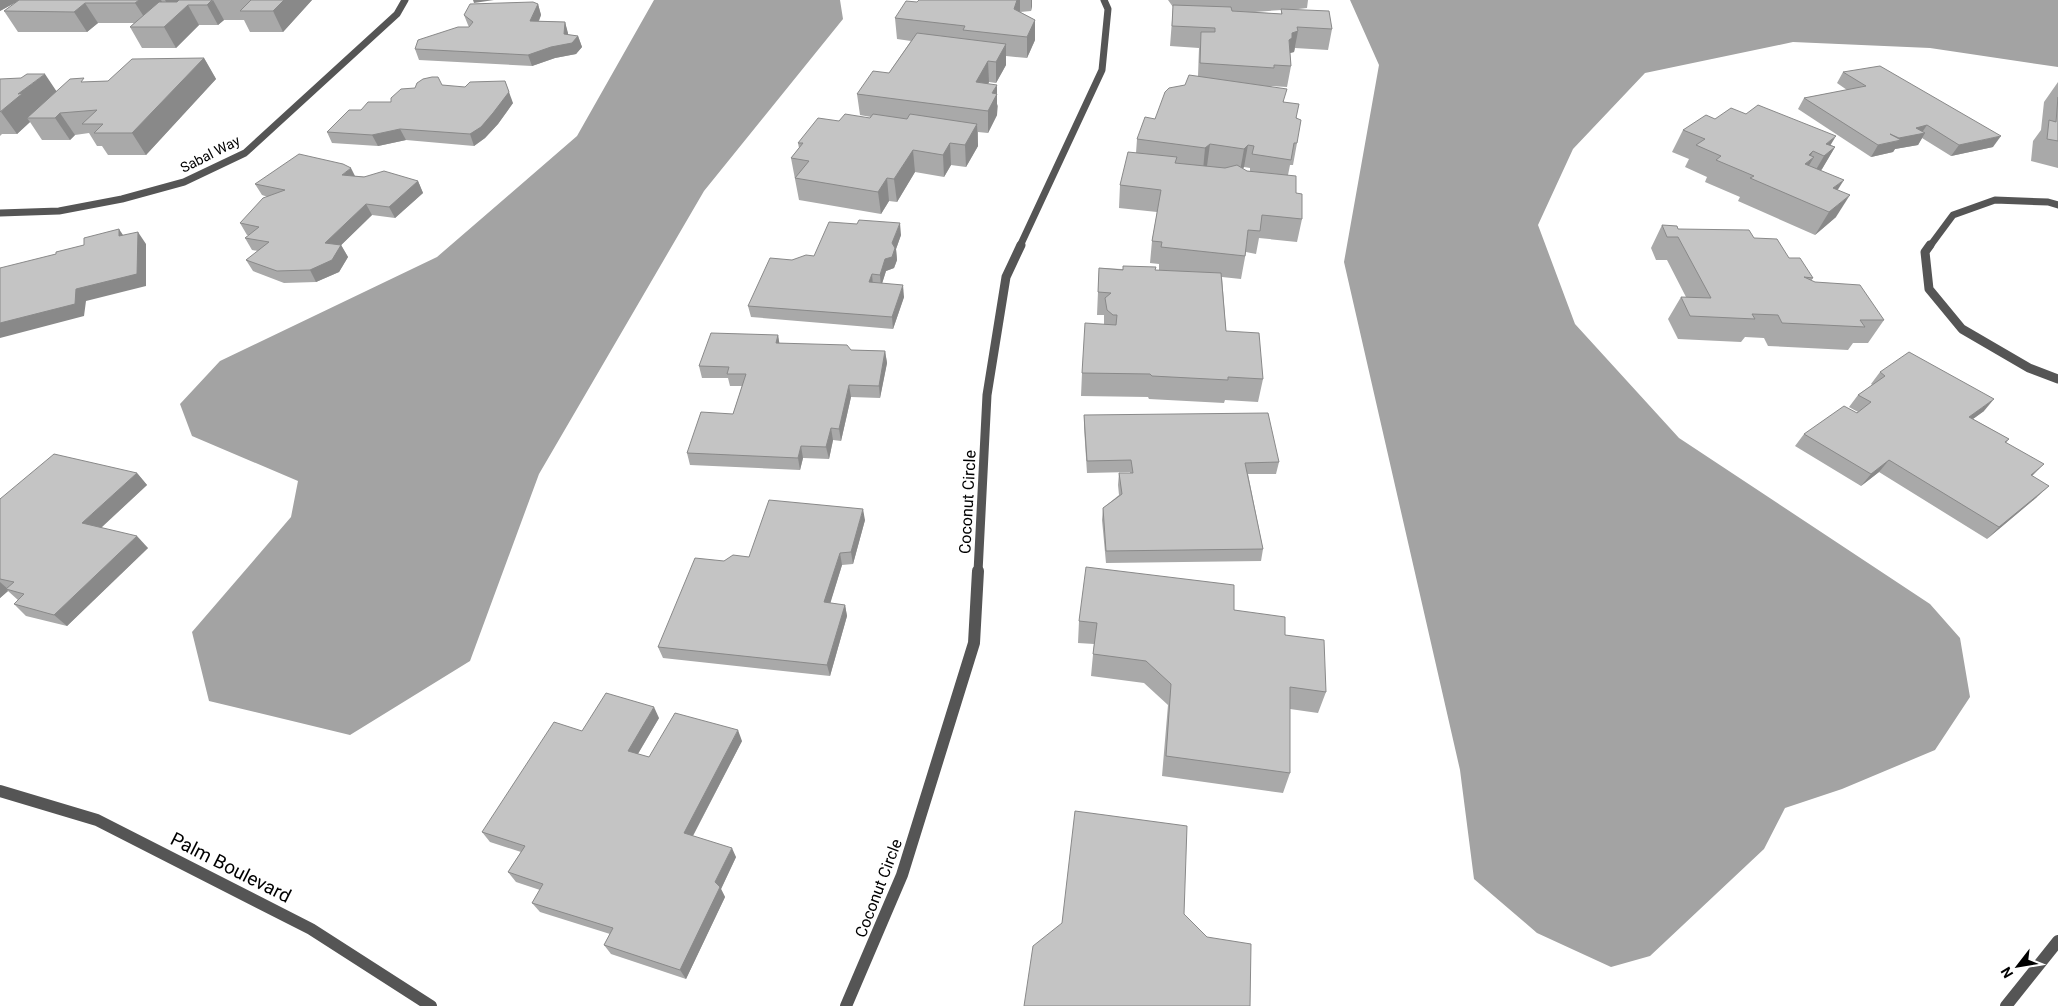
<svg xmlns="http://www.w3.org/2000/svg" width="2058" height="1006" font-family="Roboto,sans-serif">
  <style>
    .water { fill: #a3a3a3 }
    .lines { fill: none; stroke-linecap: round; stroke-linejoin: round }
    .street-far2 { stroke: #555; stroke-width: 7 }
    .street-far1 { stroke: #555; stroke-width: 9 }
    .street { stroke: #555; stroke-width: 12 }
    .wall { fill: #a9a9a9; fill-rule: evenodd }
    .shaded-wall { fill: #898989 }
    .building { fill: #c4c4c4; stroke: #898989 }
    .labels { text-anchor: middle; stroke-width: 4; stroke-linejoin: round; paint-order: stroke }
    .far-street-label { font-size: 14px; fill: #000; stroke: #fff }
    .street-label { font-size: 16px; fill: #000; stroke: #fff }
    .near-street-label { font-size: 19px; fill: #000; stroke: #fff }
  </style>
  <rect width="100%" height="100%" fill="#fff"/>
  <g class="water">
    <polygon points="654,0 840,0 843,19 704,191 539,474 470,661 350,735 209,701 192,632 291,517 298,481 192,436 180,404 220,361 437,257 577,136"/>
    <polygon points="1350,0 2058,0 2058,67 1930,48 1793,42 1645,73 1573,149 1538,225 1575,324 1679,438 1930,604 1960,638 1970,697 1935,750 1842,789 1785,808 1764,849 1650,956 1611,967 1537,933 1474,879 1460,770 1344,262 1379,65"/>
  </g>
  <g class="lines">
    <g class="street-far2">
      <polyline points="0,213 59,211 122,199 184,182 245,153 397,14 405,0"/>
      <polyline points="1020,246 1102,70 1108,9 1104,0"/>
      <polyline points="1930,246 1953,215 1995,200 2048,202 2058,205"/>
    </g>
    <g class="street-far1">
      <polyline points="1930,245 1925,252 1929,289 1962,329 2029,368 2058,379"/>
      <polyline points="978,572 987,395 1006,277 1021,245"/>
    </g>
    <g class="street">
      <polyline points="0,791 97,820 311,929 431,1006"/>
      <polyline points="846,1006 902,875 974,643 978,571"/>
      <polyline points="2006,1006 2058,941"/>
    </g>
  </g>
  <g class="wall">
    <polygon points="0,0 312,0 283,32 250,32 244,20 224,20 218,25 199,25 176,48 142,48 130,27 134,23 98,23 87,32 18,32 4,11 18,1 0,11"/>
    <polygon points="919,0 1032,0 1032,6 1031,11 1020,12 1035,20 1035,40 1027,58 1006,56 1006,65 996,83 989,82 988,84 998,106 997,115 988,133 978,132 978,146 966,167 951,165 944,177 915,172 897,202 889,201 881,214 799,200 791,158 799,148 798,143 839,121 870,118 871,117 860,115 857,94 889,73 911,41 897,39 895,18 917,2"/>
    <path d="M1168,0H1308L1307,8L1290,10L1332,29L1328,50L1295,48L1294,52L1290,53L1291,66L1287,87L1271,86L1297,118V143L1293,165H1290L1288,175L1296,193L1302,219L1297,242L1259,238L1256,254L1246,252L1241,279L1222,277L1226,331L1263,379L1258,402L1225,400L1224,403L1149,399L1148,397L1081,396L1082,373L1104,325V315H1097L1099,268L1169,271L1159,270V264L1150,263L1152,241L1157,212L1119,208L1120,185L1136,153L1137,139L1185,85L1198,76L1199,48L1170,46L1173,7ZM1281,10V14L1255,12ZM1244,167L1250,168V171H1247L1243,169Z"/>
    <polygon points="538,4 541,15 539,21 565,22 568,35 578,36 582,47 576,54 555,58 532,66 419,60 415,49 469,27 468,25 464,15"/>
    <polygon points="204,58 216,79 146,155 108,155 102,146 97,146 89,133 75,135 70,140 42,140 30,122 17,134 2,134 0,136 0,79 57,91 87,82 108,81"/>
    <polygon points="1843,72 1993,147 1951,156 1922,138 1918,145 1895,149 1893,152 1871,157 1798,109 1804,98 1847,90 1837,83"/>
    <polygon points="2058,82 2058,168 2031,161 2033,141 2041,130 2044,102"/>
    <polygon points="442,85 513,103 498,124 485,138 474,146 406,140 378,146 332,143 327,132 361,110 391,102 415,88"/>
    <polygon points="1715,119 1831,145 1835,147 1822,169 1821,171 1838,190 1836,217 1815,235 1738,201 1740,197 1705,182 1707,177 1685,167 1689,159 1672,152 1683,130"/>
    <polygon points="355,176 418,181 423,193 395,218 372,215 341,245 348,257 339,272 316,282 284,283 253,271 246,260 258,251 252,250 245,238 249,235 247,235 240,223 268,197 262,195 255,184"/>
    <polygon points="1662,225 1678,229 1754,238 1789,258 1813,278 1811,281 1884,320 1868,343 1853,343 1848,350 1768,346 1764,338 1745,337 1741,342 1678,339 1668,319 1681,297 1686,297 1667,260 1656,260 1651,248"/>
    <polygon points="901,235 896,249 897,260 894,268 886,271 882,283 904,297 893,329 751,317 748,306 792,260 814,256"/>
    <polygon points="778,335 779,343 851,350 885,351 887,363 880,398 851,397 841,441 833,440 829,459 803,458 800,470 690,465 687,453 733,414 742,386 730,386 728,378 702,378 699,366"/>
    <polygon points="1880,372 1984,411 1973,419 2009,439 2006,443 2032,476 2037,497 1987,539 1879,472 1861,486 1795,446 1804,434 1858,412 1849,407 1858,395 1872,385 1871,384"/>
    <polygon points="1084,415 1279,462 1276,474 1248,474 1263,549 1261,561 1106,563 1102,520 1103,508 1119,495 1118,485 1119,473 1130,473 1130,472 1087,473 1084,427"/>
    <polygon points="137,473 147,485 101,528 148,548 67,626 26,616 14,604 18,600 8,591 0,598 0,499"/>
    <polygon points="865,520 853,564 842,565 830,603 845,605 847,616 830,676 663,658 658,647 724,561 749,557"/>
    <polygon points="1234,610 1285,635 1326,692 1318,713 1290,709 1290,773 1283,793 1162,776 1168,705 1144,683 1091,676 1094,644 1078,643 1079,621"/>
    <polygon points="659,718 638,754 649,757 742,741 693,836 736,857 721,889 725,897 686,979 611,954 604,945 610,934 540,912 532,903 540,890 516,882 508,872 521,852 490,842 482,832 582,731"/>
  </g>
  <g class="shaded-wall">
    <polygon points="0,0 20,0 0,11"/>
    <polygon points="139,0 161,0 165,8 148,23 135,3"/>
    <polygon points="165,0 179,0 170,8"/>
    <polygon points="213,0 224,20 218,25 207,5"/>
    <polygon points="284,0 312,0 283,32 273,11"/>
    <polygon points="473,0 494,0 474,3"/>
    <polygon points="1017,0 1020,0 1020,11 1014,29 1014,9"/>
    <polygon points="1031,0 1032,0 1032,6 1031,11"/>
    <polygon points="85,3 98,23 87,32 74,12"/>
    <polygon points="538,4 541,15 534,32 530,21"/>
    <polygon points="188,5 199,25 176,48 164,27"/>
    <polygon points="1035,20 1035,40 1027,58 1027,37"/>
    <polygon points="565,22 568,33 568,44 578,36 582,47 576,54 555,58 532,66 528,55 564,34"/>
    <polygon points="1298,31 1294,52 1290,53 1289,40 1292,33"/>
    <polygon points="1006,44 1006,65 996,83 996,62"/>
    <polygon points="204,58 216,79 146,155 132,133"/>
    <polygon points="988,61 989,82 977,103 976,82"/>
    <polygon points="45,74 59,95 27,118 30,122 17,134 1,112 18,94"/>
    <polygon points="505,81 513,103 498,124 485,138 474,146 470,134"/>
    <polygon points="997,85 997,115 988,133 988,111 992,93"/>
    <polygon points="60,113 75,135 70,140 55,118"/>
    <polygon points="977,124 978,146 966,167 965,145"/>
    <polygon points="1927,125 1921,134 1925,133 1918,145 1895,149 1893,152 1871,157 1878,145 1898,141 1899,138 1916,128"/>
    <polygon points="400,129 406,140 378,146 372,135"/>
    <polygon points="1836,136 1824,156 1835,147 1822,169 1811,178 1824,156 1826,144"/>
    <polygon points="2001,136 1993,147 1951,156 1959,145"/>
    <polygon points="950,143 951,165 944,177 943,155"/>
    <polygon points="1210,144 1207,166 1203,170 1205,148"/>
    <polygon points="1248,145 1244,167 1240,171 1244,149"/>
    <polygon points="913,150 915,172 897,202 894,179"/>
    <polygon points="1813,151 1807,163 1814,157 1801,179 1798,176 1809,155"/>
    <polygon points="351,168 357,180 342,175"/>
    <polygon points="887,178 889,201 881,214 878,192"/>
    <polygon points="1844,180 1830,202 1833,188"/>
    <polygon points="418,181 423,193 395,218 389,207"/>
    <polygon points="1850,195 1836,217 1815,235 1829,212"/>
    <polygon points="366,204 372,215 331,255 325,243"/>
    <polygon points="900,223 901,235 896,249 897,260 894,268 886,271 881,287 880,275 885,259 892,243"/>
    <polygon points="119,229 127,241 119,236"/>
    <polygon points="138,232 146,244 146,286 86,301 84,316 0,338 0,323 76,289"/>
    <polygon points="341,245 348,257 339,272 316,282 310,270"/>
    <polygon points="872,274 873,286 869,282"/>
    <polygon points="903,285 904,297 893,329 892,317"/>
    <polygon points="778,335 780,347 776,343"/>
    <polygon points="885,351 887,363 880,398 879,386"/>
    <polygon points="849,385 851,397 841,441 839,429"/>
    <polygon points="1994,399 1984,411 1959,429 1969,417"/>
    <polygon points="831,428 833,440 829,459 826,447"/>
    <polygon points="801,446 803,458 800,470 798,458"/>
    <polygon points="1889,460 1879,472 1861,486 1871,474"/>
    <polygon points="2044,464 2032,476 2031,475"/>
    <polygon points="137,473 147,485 93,535 82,523"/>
    <polygon points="2049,486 2037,497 1987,539 1999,527"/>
    <polygon points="863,509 865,520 853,564 851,552"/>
    <polygon points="137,536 148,548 67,626 54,615"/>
    <polygon points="840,553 842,565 827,614 824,602"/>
    <polygon points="0,582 9,590 6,589 8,591 0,598"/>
    <polygon points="845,605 847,616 830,676 827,665"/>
    <polygon points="654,707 659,718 633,762 628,751"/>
    <polygon points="738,730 742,741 689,843 684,833"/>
    <polygon points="732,848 736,857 721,889 725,897 686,979 680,970 715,882"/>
  </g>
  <g class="building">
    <polygon points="19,0 139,0 135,3 85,3 74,12 4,11"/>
    <polygon points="179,0 212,0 207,5 188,5 164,27 130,27 159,2 177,2"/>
    <polygon points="251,0 284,0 273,11 240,11"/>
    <polygon points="919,0 1017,0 1014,9 1035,20 1027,37 963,30 965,26 895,18 906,1 917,2"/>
    <polygon points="533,2 538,4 530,21 565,22 564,34 578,36 572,43 551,47 528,55 415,49 418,40 458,27 469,27 473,22 464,15 470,4"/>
    <polygon points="1173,5 1231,7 1232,11 1282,14 1281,9 1329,11 1332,29 1297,27 1298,31 1292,33 1292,38 1289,40 1291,66 1274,65 1274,68 1200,63 1201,32 1215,32 1215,28 1172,26"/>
    <polygon points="917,33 1006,44 996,62 988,61 976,82 997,85 992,93 997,94 988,111 857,94 873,71 889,73"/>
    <polygon points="204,58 132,133 94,133 103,124 82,124 97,110 60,113 55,118 27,118 70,79 84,78 81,82 108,81 132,59"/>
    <polygon points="1880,66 2001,136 1959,145 1927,125 1916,128 1925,133 1899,138 1890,134 1901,140 1878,145 1804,98 1866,86 1843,72"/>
    <polygon points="27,74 45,74 18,94 23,93 0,112 0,79 21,78"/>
    <polygon points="1189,75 1287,89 1283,102 1299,104 1296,118 1301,120 1297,143 1294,143 1291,160 1252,154 1254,146 1248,145 1244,149 1210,144 1205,148 1137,139 1145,117 1155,119 1165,92 1169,88 1185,85"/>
    <polygon points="432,77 438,77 442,85 465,87 470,82 505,81 509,92 493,113 481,127 470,134 400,129 372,135 327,132 349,110 361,110 368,102 391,102 391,98 401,89 415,88 417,83 423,79"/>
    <polygon points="2058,97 2058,141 2047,139 2049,120 2056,122"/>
    <polygon points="1758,105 1836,136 1826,144 1835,147 1824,156 1813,151 1809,155 1814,157 1805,164 1844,180 1833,188 1850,195 1829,212 1750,178 1754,176 1716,160 1721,156 1696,145 1705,139 1683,130 1706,115 1715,119 1731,108 1746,114"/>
    <polygon points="845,114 870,118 873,114 907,119 910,114 977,124 965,145 950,143 943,155 913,150 894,179 887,178 878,192 795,178 809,161 791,158 803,143 798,143 818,118 839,121"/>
    <polygon points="1128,152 1177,157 1175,163 1225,168 1237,165 1247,171 1296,176 1296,193 1302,194 1302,219 1262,215 1260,231 1248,230 1245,256 1161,247 1162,242 1152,241 1161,190 1120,185"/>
    <polygon points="299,154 343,164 351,168 342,175 364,177 384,171 418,181 389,207 366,204 325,243 341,245 332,260 310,270 277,271 246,260 269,242 245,238 259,227 240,223 263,198 285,190 255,184"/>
    <polygon points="859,220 900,223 892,243 895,248 892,257 885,259 880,275 872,274 869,282 903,285 892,317 748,306 770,258 792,260 806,255 814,256 829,222 857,224"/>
    <polygon points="1662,225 1677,226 1678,229 1749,230 1754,238 1777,239 1789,258 1800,258 1813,278 1804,277 1815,282 1860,285 1884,320 1860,320 1865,327 1782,323 1778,315 1752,314 1755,319 1690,316 1681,297 1711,298 1678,237 1667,237"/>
    <polygon points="119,229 119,236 138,232 137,274 76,289 75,304 0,323 0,268 56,254 56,252 84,245 84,238"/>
    <polygon points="1123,266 1156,267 1155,270 1221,273 1226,331 1259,333 1263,379 1228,377 1228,380 1152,376 1150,374 1082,373 1085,323 1116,325 1117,315 1113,315 1107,310 1105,298 1111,293 1098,292 1099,268 1123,270"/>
    <polygon points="711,333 778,335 776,343 847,345 851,350 885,351 879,386 849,385 839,429 831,428 826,447 801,446 798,458 687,453 701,412 733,414 746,374 727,374 729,367 699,366"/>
    <polygon points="1909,352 1994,399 1969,417 2009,439 2005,442 2044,464 2031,475 2049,486 1999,527 1889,460 1871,474 1804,434 1844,406 1857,413 1871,402 1858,395 1885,376 1880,372"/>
    <polygon points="1268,413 1279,462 1245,463 1263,549 1106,551 1103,508 1122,494 1119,473 1133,473 1131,460 1087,461 1084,415"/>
    <polygon points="54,454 137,473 82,523 137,536 54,615 14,604 24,594 6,589 14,582 0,579 0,499"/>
    <polygon points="769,500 863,509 851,552 840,553 824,602 845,605 827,665 658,647 695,558 724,561 733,555 749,557"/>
    <polygon points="1086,567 1234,585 1234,610 1285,617 1285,635 1324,640 1326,692 1290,687 1290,773 1166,756 1171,684 1146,661 1093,654 1097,623 1079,621"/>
    <polygon points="606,693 654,707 628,751 649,757 675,713 738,730 684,833 732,848 715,882 720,887 680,970 604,945 613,928 532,903 543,884 508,872 525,846 482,832 554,722 582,731"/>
    <polygon points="1075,811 1187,826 1184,914 1207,937 1251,944 1250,1006 1024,1006 1033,946 1062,923"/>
  </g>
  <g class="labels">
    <g class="far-street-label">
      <text transform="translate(210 154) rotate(-27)" y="5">Sabal Way</text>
    </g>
    <g class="street-label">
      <text transform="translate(967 502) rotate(-87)" y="6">Coconut Circle</text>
      <text transform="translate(878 888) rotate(-69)" y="6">Coconut Circle</text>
    </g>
    <g class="near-street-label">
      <text transform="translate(231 867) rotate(27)" y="7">Palm Boulevard</text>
    </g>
  </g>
  <g transform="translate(2018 966) rotate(239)" stroke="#ffffff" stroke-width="4" paint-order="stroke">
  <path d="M0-4L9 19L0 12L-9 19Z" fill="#000000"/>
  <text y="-8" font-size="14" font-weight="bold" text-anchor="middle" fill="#000000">N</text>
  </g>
</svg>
